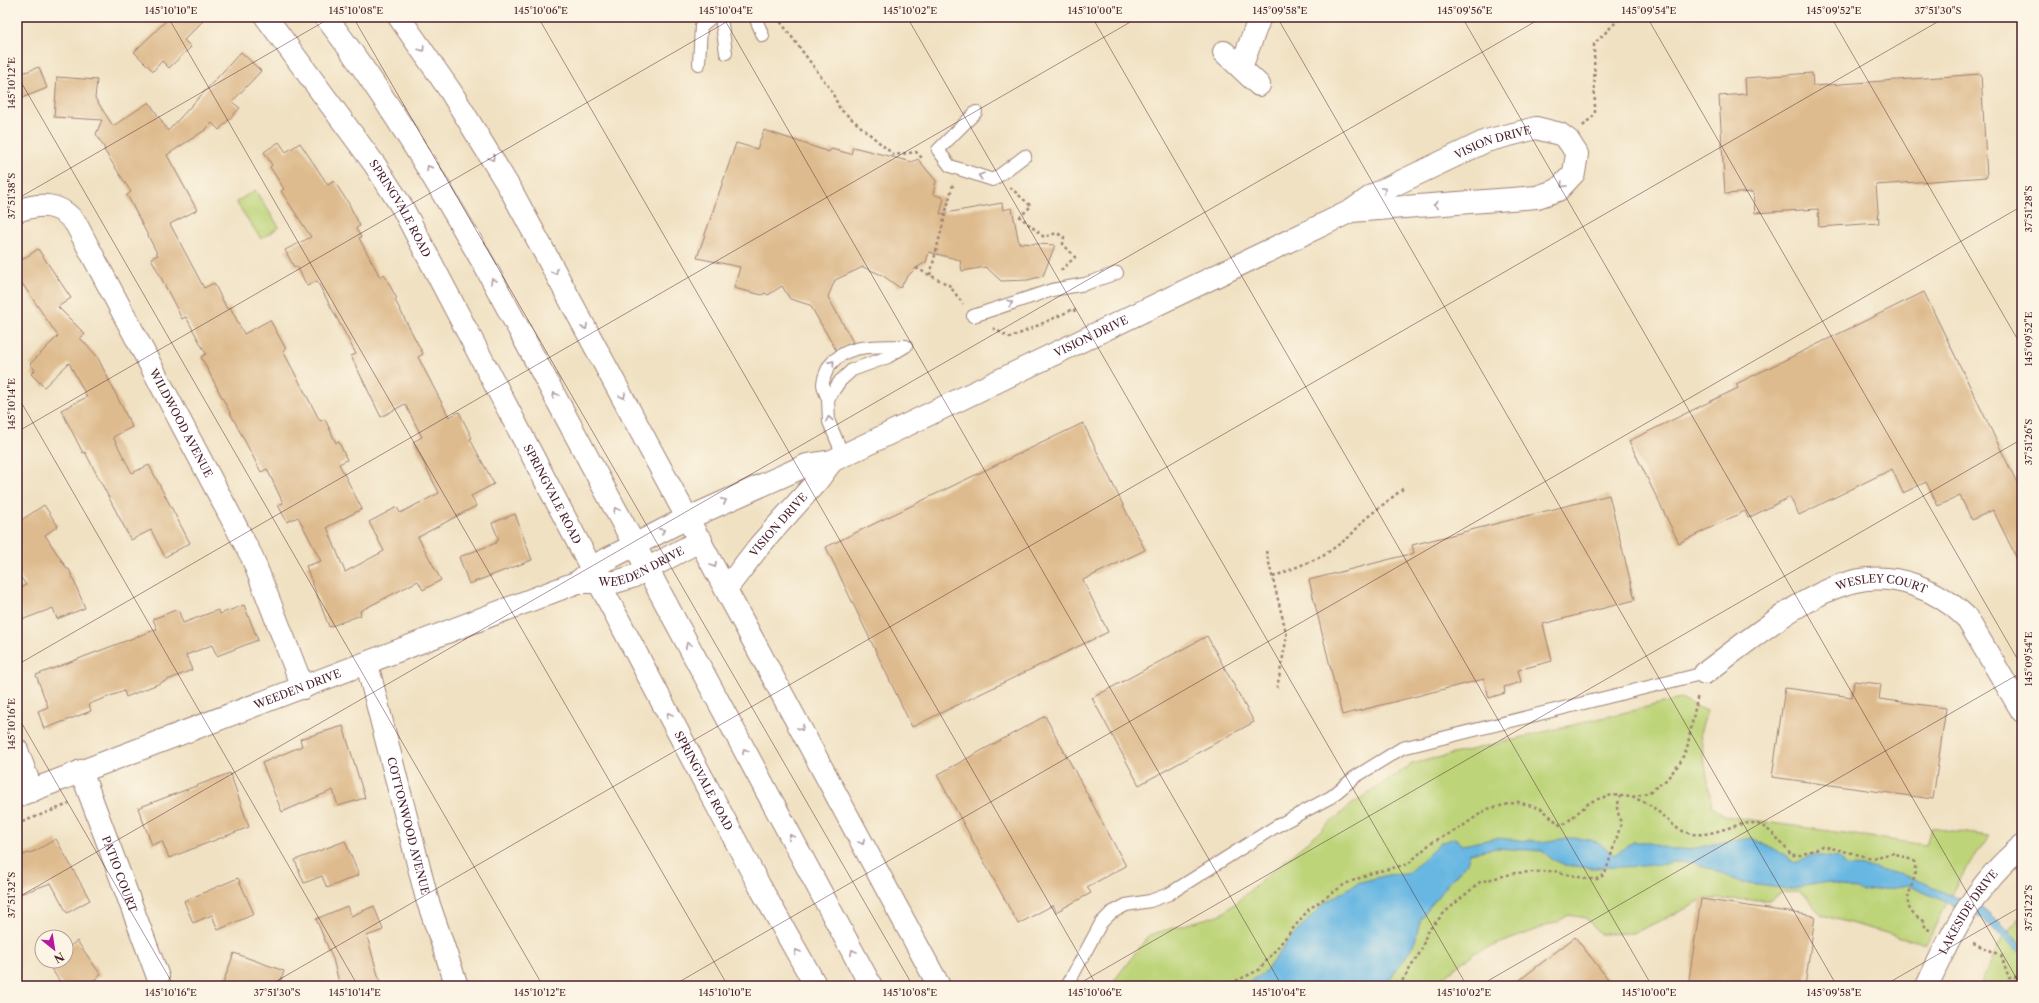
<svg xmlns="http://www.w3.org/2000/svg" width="2039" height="1003" font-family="'Libre Caslon Text',serif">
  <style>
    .green { fill: #bdd479; stroke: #847a52 }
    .water { fill: #67b7e2; stroke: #586b86 }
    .building { fill: #debb8e }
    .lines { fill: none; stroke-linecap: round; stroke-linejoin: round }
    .service-casing { stroke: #9d8076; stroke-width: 14 }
    .minor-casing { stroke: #9d8076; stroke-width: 24 }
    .trunk-casing { stroke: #9d8076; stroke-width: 24 }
    .path { stroke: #9d8076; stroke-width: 2.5; stroke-dasharray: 3 3; stroke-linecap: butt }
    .service { stroke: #fff; stroke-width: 12 }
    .minor { stroke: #fff; stroke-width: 22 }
    .trunk { stroke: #fff; stroke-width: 22 }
    .oneway { stroke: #ae9aa0 }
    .ticks { fill: none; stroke: #4a1f2b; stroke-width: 1; stroke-opacity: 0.45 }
    .labels { text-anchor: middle; stroke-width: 3; stroke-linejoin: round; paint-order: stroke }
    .street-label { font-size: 11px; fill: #4a1f2b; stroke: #fcf5e5 }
    .neatline { fill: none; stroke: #4a1f2b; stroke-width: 1.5 }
    .ticks-label { font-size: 10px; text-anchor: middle; fill: #4a1f2b }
  </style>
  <rect width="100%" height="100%" fill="#fcf5e5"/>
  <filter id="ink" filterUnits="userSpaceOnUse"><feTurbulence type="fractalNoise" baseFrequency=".025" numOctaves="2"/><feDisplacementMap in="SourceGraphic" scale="8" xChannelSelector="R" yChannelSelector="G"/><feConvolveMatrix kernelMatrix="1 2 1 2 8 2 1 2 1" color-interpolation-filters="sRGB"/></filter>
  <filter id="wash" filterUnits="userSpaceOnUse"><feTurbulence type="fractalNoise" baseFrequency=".012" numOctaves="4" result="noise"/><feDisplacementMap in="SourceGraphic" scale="16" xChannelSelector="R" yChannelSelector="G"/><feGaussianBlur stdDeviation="0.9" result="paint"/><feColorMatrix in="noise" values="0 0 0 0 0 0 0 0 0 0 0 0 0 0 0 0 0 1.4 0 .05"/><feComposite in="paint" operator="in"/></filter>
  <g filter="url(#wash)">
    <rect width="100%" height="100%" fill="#f0e1c2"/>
    <g class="green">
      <polygon points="255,190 279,227 261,239 236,202"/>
      <polygon points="1680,699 1707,711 1700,733 1712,806 1724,816 1926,845 1931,828 1989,836 1958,881 1926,944 1821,915 1808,897 1797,891 1783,892 1770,900 1706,899 1634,933 1600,934 1586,918 1569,915 1557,922 1474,953 1432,986 1110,986 1149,935 1222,914 1351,805 1412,764"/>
      <polygon points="2022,915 2022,986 1988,986 1981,983 2003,937"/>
    </g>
    <polygon class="water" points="1574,837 1598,842 1614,855 1633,842 1646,842 1672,850 1697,848 1723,842 1752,838 1780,853 1795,863 1812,855 1839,858 1845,866 1872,867 1910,877 1983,909 2022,944 2022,954 1980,917 1907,885 1862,892 1828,882 1787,889 1743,883 1695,863 1674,862 1643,866 1592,868 1565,865 1552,859 1542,851 1496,848 1470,853 1467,863 1449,882 1421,918 1414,945 1385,986 1240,986 1263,974 1290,939 1323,904 1357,883 1387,875 1407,874 1442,842 1455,838 1463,845 1496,838 1542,842"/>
    <g id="blocks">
      <g class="building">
        <polygon points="170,17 207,17 184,40 191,47 169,68 162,61 153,71 134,52"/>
        <polygon points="241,52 261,71 232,102 240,108 219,130 212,123 205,130 167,155 197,210 170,224 204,288 214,283 227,309 230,307 244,334 270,320 286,349 283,351 320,421 325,419 336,443 339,442 347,460 339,464 362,509 327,527 345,572 384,551 369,522 397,507 400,513 439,493 413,442 422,437 405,404 381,417 351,356 356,354 317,281 307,286 297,266 294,267 285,250 311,237 281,191 284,189 270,167 272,165 264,152 279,142 286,152 300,143 328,185 334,181 349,204 360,226 356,228 361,237 359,238 380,277 384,274 397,299 395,300 423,354 418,357 449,417 459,412 472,438 470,439 494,484 471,496 476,506 418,537 441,580 423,590 418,581 360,611 361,615 329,627 306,566 321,561 298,517 287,522 278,505 283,503 267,469 261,472 201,357 206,354 186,317 182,319 151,258 158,255 127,195 131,192 104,150 105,149 96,134 102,120 54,117 57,77 97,80 95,98 113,126 149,102 168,131"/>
        <polygon points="39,67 47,88 17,100 17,75"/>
        <polygon points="1812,73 1813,86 1981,74 1987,177 1876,185 1879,223 1819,227 1818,209 1755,213 1753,192 1725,194 1719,96 1746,94 1745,78"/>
        <polygon points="764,130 829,152 831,149 851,154 853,147 912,162 918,159 936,181 933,194 944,198 940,214 1002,203 1003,210 1012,208 1019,243 1055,245 1043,276 1028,280 1001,281 986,267 962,271 960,260 929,252 926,262 916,268 906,278 900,288 882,275 863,267 835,280 828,297 853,342 836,350 810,305 790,299 782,286 768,295 765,293 762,295 734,288 740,267 697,258 736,143 757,149"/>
        <polygon points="38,249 71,298 58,307 85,334 80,338 97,356 132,427 113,437 132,473 149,465 190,543 165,557 151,530 131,540 85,452 83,453 61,410 87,397 69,363 44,387 31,374 35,370 30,364 58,336 17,276 17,263"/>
        <polygon points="1924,292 2022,493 2022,569 1993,510 1972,520 1960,496 1938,506 1926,482 1903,493 1892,469 1799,515 1790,497 1748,518 1745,511 1679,543 1629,441 1738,388 1736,384"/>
        <polygon points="1083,423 1145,550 1083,580 1108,632 912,727 826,547"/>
        <polygon points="1609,495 1635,600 1543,624 1552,661 1518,670 1521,682 1504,687 1505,693 1489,698 1484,679 1342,715 1309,580 1414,553 1412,545"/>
        <polygon points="44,505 58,526 45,535 67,569 69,569 85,608 57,619 53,608 24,619 17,600 17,589 26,585 17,572 17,523"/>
        <polygon points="515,514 532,560 469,584 459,557 496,543 496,541 499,540 492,523"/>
        <polygon points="244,605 258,640 217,656 212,645 186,655 192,670 126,697 124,691 89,704 91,711 44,729 38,711 48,707 36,675 157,629 153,619 178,609 183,623 218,610 220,614"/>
        <polygon points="1207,636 1254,722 1139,785 1092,698"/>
        <polygon points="1854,681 1881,684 1879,699 1946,708 1933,799 1772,777 1785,688 1852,697"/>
        <polygon points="1045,716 1126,866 1087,887 1091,893 1056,912 1053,905 1018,924 937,775"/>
        <polygon points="343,726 365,798 338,806 333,790 282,812 262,763 302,746 300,739"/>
        <polygon points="230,773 249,827 169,858 162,841 152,845 138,808"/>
        <polygon points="56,839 90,900 67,913 51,883 17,895 17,857 35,851"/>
        <polygon points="345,841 359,875 327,888 322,876 304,883 295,860"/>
        <polygon points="238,878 254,914 218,930 212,915 193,923 184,901"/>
        <polygon points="1701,899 1815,916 1805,986 1688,986"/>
        <polygon points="347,906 351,916 374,906 383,930 367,936 381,986 340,986 333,959 316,919"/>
        <polygon points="1575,937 1608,979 1599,986 1512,986"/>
        <polygon points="77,941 101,975 85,986 63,986 46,961 66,961 66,949"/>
        <polygon points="234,953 284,971 279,986 222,986"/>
      </g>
    </g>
  </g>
  <g filter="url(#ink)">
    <use href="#blocks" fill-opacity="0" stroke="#9d8076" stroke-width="1"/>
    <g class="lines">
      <defs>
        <g id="service">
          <polyline points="721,17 726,53"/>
          <polyline points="755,17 763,36"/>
          <polyline points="699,64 701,26 712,17"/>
          <polyline points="976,112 938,150 950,166 993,180 1025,156"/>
          <polyline points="973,316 1052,290 1085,284 1117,273"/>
          <path d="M828,399C826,394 823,388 823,384C823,379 827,370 829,366C847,342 879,347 905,346"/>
          <polyline points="843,455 829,422 828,399 840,381 852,370 888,357 906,346"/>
          <polyline points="1067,986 1101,923 1111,913 1126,905 1150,901 1169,894 1275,827 1331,797 1355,777 1402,748 1705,673"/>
        </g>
        <g id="minor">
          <path id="s1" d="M266,17L375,165L402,207L607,598L759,885L816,986"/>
          <polyline points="1224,52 1259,85"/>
          <polyline points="1241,67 1260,17"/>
          <path id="s2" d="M17,211C40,203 60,202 76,224L252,557L303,688"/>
          <path id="s3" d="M578,582L602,562L673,525L807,465L832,461L1351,211L1375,194L1486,141L1536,128L1560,134L1568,140L1577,154L1574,173L1558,190L1537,197L1351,211"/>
          <path id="s4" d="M726,589L760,545L818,480L832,461"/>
          <path id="s5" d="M367,664L427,899L457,986"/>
          <path id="s6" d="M1705,673C1747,642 1804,593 1855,581C1895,572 1937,589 1966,617L2022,711"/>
          <polyline points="17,750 32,791"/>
          <path id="s7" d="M81,771L158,977"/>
          <path id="s8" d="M17,796L578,582H615L632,577L701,540"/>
          <path id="s9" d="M1927,986C1951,933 1976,884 2022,846"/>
        </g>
        <g id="trunk">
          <path d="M326,17C386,96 436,180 485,266L871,986"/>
          <polyline points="399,17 451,92 512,192 939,986"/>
        </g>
      </defs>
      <use href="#service" class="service-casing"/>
      <use href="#minor" class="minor-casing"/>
      <use href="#trunk" class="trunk-casing"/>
      <g class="path">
        <polyline points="777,17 831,90 840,109 894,155 916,152 922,158"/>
        <polyline points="1583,126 1595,114 1594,44 1621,17"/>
        <polyline points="1010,189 1011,188 1031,206 1020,217 1044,237 1057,233 1064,237 1063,244 1075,257 1060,271"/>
        <polyline points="916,268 949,285 963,304"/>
        <polyline points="930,275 953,184"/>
        <polyline points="993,328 1010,338 1074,309 1075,313"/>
        <polyline points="1266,551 1287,636 1277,688"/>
        <polyline points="1273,577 1323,556 1349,537 1365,519 1404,488"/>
        <path d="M1632,797C1639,800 1648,803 1654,808C1664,816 1673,828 1685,832C1710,842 1742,816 1760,825C1772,830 1783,845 1791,855H1801L1823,846L1872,858L1894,853L1914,861C1921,886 1891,903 1923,921L1926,929L1930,930"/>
        <polyline points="17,824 69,804"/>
        <polyline points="1973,943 2001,955 2009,978 2022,978"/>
        <polyline points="1225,986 1259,970 1309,909 1345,884 1369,874 1408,864 1432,842 1457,830 1487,809 1518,802 1542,809 1560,825 1566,823 1590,802 1601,798 1612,795 1632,797 1648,793 1666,780 1680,763 1687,748 1698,694"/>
        <polyline points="1399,986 1421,951 1427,932 1445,912 1480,882 1515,873 1554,871 1587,879 1597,879 1605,874 1621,824 1617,808 1620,796"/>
      </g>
      <use href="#service" class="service"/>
      <use href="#minor" class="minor"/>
      <use href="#trunk" class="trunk"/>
    </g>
    <defs><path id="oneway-chevron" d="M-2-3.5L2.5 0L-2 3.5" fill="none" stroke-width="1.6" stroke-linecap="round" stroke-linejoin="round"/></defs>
    <g class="oneway">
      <use href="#oneway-chevron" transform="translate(422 49) rotate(56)"/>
      <use href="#oneway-chevron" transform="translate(492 158) rotate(59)"/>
      <use href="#oneway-chevron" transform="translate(429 168) rotate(-121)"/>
      <use href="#oneway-chevron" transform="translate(981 176) rotate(-162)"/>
      <use href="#oneway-chevron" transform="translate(1563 185) rotate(133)"/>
      <use href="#oneway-chevron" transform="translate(1384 190) rotate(-26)"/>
      <use href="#oneway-chevron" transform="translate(1436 205) rotate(176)"/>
      <use href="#oneway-chevron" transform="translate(555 272) rotate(61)"/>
      <use href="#oneway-chevron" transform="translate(493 281) rotate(-119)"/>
      <use href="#oneway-chevron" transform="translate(1010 303) rotate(-18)"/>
      <use href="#oneway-chevron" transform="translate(585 327) rotate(61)"/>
      <use href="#oneway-chevron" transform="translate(832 363) rotate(-48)"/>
      <use href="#oneway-chevron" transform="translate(555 395) rotate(-118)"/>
      <use href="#oneway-chevron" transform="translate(623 396) rotate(62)"/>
      <use href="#oneway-chevron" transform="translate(829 419) rotate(-100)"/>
      <use href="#oneway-chevron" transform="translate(724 501) rotate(-25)"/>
      <use href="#oneway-chevron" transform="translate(616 510) rotate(-118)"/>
      <use href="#oneway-chevron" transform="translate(662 531) rotate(-27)"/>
      <use href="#oneway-chevron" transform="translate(714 565) rotate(62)"/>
      <use href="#oneway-chevron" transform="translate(688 645) rotate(-118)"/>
      <use href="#oneway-chevron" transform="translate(669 715) rotate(-118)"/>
      <use href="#oneway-chevron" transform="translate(801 728) rotate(63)"/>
      <use href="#oneway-chevron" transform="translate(745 751) rotate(-118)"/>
      <use href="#oneway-chevron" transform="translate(791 837) rotate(-118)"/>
      <use href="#oneway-chevron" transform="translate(862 842) rotate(62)"/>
      <use href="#oneway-chevron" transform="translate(797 952) rotate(-119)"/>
      <use href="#oneway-chevron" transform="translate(853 952) rotate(-118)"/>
    </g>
  </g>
  <path class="ticks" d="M168,17L728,986M353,17L913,986M538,17L1097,986M723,17L1282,986M907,17L1467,986M1092,17L1652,986M1277,17L1837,986M1462,17L2021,986M1647,17L2022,667M1831,17L2022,347M2016,17L2022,27M17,75L543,986M17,199L332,17M17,395L358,986M17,432L735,17M17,665L1139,17M17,715L174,986M17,898L1543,17M268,986L1946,17M672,986L2022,206M1075,986L2022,439M1479,986L2022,672M1883,986L2022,906"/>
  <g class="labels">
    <g class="street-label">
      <text dy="4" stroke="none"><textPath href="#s3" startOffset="1018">VISION DRIVE</textPath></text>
      <text dy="4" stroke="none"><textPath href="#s1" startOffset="234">SPRINGVALE ROAD</textPath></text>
      <text dy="4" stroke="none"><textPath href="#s3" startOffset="571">VISION DRIVE</textPath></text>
      <text dy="4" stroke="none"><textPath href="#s2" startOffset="291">WILDWOOD AVENUE</textPath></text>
      <text dy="4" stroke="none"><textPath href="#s1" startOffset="558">SPRINGVALE ROAD</textPath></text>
      <text dy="4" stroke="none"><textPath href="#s4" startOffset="83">VISION DRIVE</textPath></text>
      <text dy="4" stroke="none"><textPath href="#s8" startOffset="667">WEEDEN DRIVE</textPath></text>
      <text dy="4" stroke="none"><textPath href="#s6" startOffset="204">WESLEY COURT</textPath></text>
      <text dy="4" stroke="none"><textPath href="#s8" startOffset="300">WEEDEN DRIVE</textPath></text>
      <text dy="4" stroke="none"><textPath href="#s1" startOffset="882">SPRINGVALE ROAD</textPath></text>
      <text dy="4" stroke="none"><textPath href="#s5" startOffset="167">COTTONWOOD AVENUE</textPath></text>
      <text dy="4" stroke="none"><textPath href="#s7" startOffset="110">PATIO COURT</textPath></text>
      <text dy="4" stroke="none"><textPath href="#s9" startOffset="85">LAKESIDE DRIVE</textPath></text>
    </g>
  </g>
  <rect width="2039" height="1003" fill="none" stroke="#fcf5e5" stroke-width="44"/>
  <g transform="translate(54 949) rotate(150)"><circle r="19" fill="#fcf5e5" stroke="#b59f9b"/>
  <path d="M0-3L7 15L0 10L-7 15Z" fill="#b5179e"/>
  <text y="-6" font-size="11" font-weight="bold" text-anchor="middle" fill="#4a1f2b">N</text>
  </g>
  <rect x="22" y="22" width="1995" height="959" class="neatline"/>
  <g class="ticks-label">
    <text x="171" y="14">145°10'10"E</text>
    <text x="356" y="14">145°10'08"E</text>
    <text x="541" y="14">145°10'06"E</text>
    <text x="726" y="14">145°10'04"E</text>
    <text x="910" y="14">145°10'02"E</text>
    <text x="1095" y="14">145°10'00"E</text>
    <text x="1280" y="14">145°09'58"E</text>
    <text x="1465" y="14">145°09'56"E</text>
    <text x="1649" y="14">145°09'54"E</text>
    <text x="1834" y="14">145°09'52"E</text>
    <text x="1938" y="14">37°51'30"S</text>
    <text transform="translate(11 83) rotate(-90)" y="4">145°10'12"E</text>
    <text transform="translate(11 196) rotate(-90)" y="4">37°51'38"S</text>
    <text transform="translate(2028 209) rotate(-90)" y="4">37°51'28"S</text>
    <text transform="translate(2028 339) rotate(-90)" y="4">145°09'52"E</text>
    <text transform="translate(11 404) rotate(-90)" y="4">145°10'14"E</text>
    <text transform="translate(2028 442) rotate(-90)" y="4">37°51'26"S</text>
    <text transform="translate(2028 659) rotate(-90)" y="4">145°09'54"E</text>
    <text transform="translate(11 724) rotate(-90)" y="4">145°10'16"E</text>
    <text transform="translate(11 895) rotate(-90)" y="4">37°51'32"S</text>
    <text transform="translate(2028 908) rotate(-90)" y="4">37°51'22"S</text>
    <text x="171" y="996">145°10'16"E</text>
    <text x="277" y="996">37°51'30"S</text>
    <text x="355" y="996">145°10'14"E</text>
    <text x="540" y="996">145°10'12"E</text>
    <text x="725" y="996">145°10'10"E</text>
    <text x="910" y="996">145°10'08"E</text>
    <text x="1095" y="996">145°10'06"E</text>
    <text x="1279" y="996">145°10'04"E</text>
    <text x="1464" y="996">145°10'02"E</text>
    <text x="1649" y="996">145°10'00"E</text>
    <text x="1834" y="996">145°09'58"E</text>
  </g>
</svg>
